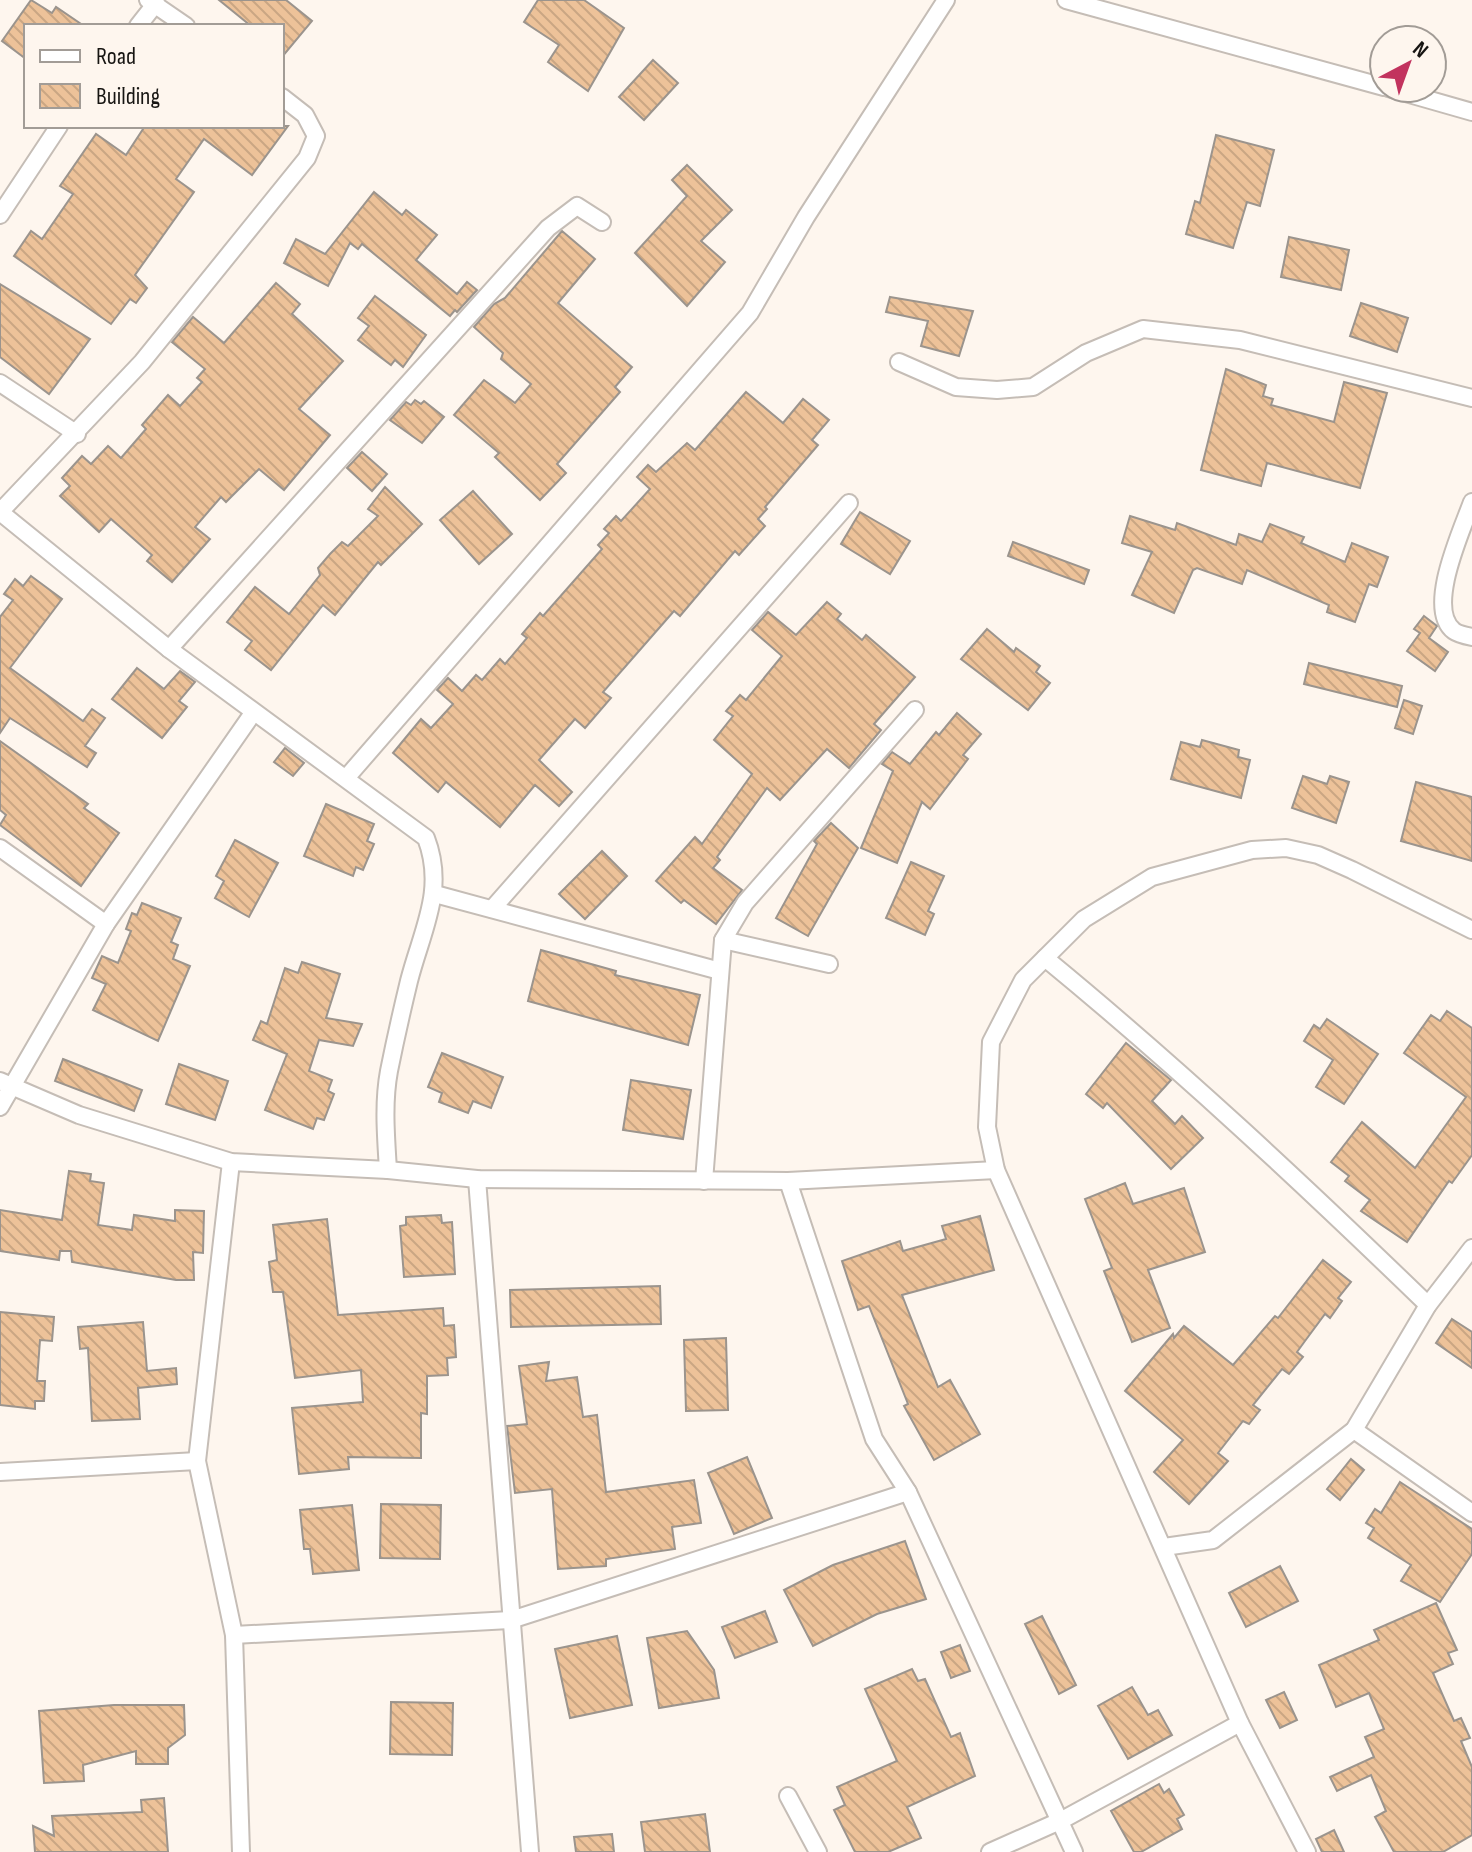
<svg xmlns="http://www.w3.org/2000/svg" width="1472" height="1852" font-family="'Sofia Sans Condensed',sans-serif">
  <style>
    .building { fill: url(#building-back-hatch); stroke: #9b948d; stroke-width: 2 }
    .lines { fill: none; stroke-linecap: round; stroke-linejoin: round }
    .minor-casing { stroke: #c5bdb6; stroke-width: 20 }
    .minor { stroke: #fff; stroke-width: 16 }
  </style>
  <defs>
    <pattern id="building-back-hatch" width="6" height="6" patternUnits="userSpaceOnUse" patternTransform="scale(2)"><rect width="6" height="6" fill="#edc299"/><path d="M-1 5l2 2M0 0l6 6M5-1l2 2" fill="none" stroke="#caa683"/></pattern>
  </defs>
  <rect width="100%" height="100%" fill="#fef6ee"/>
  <g class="building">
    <polygon points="31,0 52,13 56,7 84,26 26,26 26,59 2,41"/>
    <polygon points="219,0 286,0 312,21 282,57 282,26 251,26"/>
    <polygon points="538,0 584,0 624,28 588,91 548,62 559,45 524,22"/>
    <polygon points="653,60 678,83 644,120 619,97"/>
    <polygon points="145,126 288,126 252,175 204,139 176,179 194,192 135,275 147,288 136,303 130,299 111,324 14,256 31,231 42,239 73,194 60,186 96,134 126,155"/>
    <polygon points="1216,135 1274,150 1260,206 1247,202 1233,248 1186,234 1195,201 1200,203"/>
    <polygon points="687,165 732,210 701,241 725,262 687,306 635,253 687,196 672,180"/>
    <polygon points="374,192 402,215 406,210 437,235 416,260 457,294 467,282 477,290 457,312 455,310 450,316 362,244 358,249 350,243 328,286 284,263 296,239 325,254"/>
    <polygon points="562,231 595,259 558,303 632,367 615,387 620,392 557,464 566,473 540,500 495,457 499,453 454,415 484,380 515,403 531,384 501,359 503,353 474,327 494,304 505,298"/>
    <polygon points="1289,237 1349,250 1341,290 1281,277"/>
    <polygon points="276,283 300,304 292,314 343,361 299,409 330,435 284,490 259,469 226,502 221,497 195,527 210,539 172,582 147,561 152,555 111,519 99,532 60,496 70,486 62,478 82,456 91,464 108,446 121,458 146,429 142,425 168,395 180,406 202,382 197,378 205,369 172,342 193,317 224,343"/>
    <polygon points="0,284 90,339 49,394 0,357"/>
    <polygon points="375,296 426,335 403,367 395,360 391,365 358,340 369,326 358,318"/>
    <polygon points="890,297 973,311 959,356 921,346 928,321 886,312"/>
    <polygon points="1361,303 1408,318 1397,352 1350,336"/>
    <polygon points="1226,369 1266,385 1263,396 1273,399 1271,405 1334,422 1344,382 1387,393 1360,488 1267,463 1261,486 1201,470"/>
    <polygon points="746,392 783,423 803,399 829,420 812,440 818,445 765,507 767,509 758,519 765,526 739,555 735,551 680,616 674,611 603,692 611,698 585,728 575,719 539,760 572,792 559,806 535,785 500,827 446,782 438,792 393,753 421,719 431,728 453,704 437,690 448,678 462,691 476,675 482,680 500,659 505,664 527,638 522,634 540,613 543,616 602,549 598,545 609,533 604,529 616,516 621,521 650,489 637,477 648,465 656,472 687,443 695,450"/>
    <polygon points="415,400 421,404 424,401 444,417 422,443 390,420 406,402 411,405"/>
    <polygon points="362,452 387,474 372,491 347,468"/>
    <polygon points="385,487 422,524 381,565 378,562 335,615 323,605 271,670 245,650 252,641 227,622 255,587 289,614 320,575 318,568 330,554 342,542 348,546 378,516 368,509"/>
    <polygon points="473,491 512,534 479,564 440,520"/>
    <polygon points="860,512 910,541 890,574 841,544"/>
    <polygon points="1130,516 1175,530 1177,523 1236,545 1239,534 1262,542 1270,524 1304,537 1301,543 1345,562 1352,543 1388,557 1377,587 1369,584 1355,622 1327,612 1329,605 1247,570 1242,584 1197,568 1193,570 1174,613 1132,595 1152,552 1122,543"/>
    <polygon points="1013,542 1089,570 1084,584 1008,556"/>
    <polygon points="31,576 62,599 10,668 83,721 92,709 105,718 85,746 96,753 87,767 10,718 0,733 0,617 13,600 4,594 15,579 23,586"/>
    <polygon points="827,602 841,614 837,619 862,640 866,635 915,677 874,724 881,730 849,768 827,749 780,800 767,788 717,857 720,860 713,868 742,890 716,924 684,900 681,903 656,881 695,837 702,844 752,774 714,740 733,716 726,711 740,695 746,700 782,656 752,630 768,612 796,635"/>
    <polygon points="1424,616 1437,626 1429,638 1448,652 1435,671 1407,651 1420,633 1414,629"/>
    <polygon points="987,629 1014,652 1016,648 1040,666 1036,672 1050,683 1028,710 961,659"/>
    <polygon points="1309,663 1402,686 1397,707 1304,684"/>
    <polygon points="137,668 164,689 180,671 195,682 179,701 187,707 162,738 112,699"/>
    <polygon points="1404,700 1422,706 1413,734 1395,728"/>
    <polygon points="957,713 981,734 963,755 968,759 930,809 922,802 897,863 861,848 893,771 882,764 892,752 910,764 936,732 939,735"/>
    <polygon points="1202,740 1239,750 1238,757 1250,760 1241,798 1171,779 1181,742 1200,747"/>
    <polygon points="0,741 88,804 84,808 119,833 81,886 0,825 6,815 0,810"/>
    <polygon points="285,748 304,763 293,776 274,762"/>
    <polygon points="1303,776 1327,784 1330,776 1349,782 1336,823 1292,808"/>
    <polygon points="1416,782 1472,797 1472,861 1401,841"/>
    <polygon points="326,804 374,824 367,841 374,844 363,870 356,867 353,876 304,856"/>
    <polygon points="831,823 858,848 808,936 776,918 817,844 814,841"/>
    <polygon points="235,840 278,863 249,917 215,898 224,881 216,876"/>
    <polygon points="602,851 627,876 585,919 559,894"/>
    <polygon points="911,862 944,876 928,911 934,914 925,935 886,918"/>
    <polygon points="142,903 181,918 171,942 178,945 173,959 190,966 158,1041 93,1010 106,984 92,978 102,956 118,963 131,931 126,929 132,913 137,915"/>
    <polygon points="541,950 616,971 615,975 700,995 688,1045 528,1001"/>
    <polygon points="302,962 340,974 326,1018 362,1024 353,1046 319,1040 309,1071 332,1080 328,1091 334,1094 324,1120 317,1118 313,1129 265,1110 287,1054 253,1040 261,1021 267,1024 285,968 298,973"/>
    <polygon points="1447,1011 1472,1028 1472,1155 1452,1183 1449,1181 1407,1242 1361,1211 1370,1200 1345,1181 1349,1176 1331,1162 1362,1122 1415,1168 1466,1097 1404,1053 1431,1015 1440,1021"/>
    <polygon points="1327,1019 1378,1054 1344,1104 1316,1087 1333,1060 1304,1041 1314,1025 1320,1029"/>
    <polygon points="1126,1043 1171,1080 1152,1101 1175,1124 1182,1116 1203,1138 1171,1169 1107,1103 1103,1108 1086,1094"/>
    <polygon points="442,1053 503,1077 491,1108 473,1101 468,1113 439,1102 442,1093 428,1087"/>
    <polygon points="63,1059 142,1090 134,1111 55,1081"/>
    <polygon points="179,1064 228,1081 215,1120 166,1104"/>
    <polygon points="631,1080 691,1090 683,1139 623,1130"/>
    <polygon points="69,1171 91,1174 90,1181 104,1183 98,1225 132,1230 134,1215 175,1221 175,1210 204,1211 203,1253 193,1252 194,1280 176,1280 72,1262 71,1251 60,1251 59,1260 0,1251 0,1210 62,1220"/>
    <polygon points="1125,1183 1133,1204 1184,1188 1205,1252 1148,1270 1170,1328 1132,1342 1104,1271 1112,1268 1085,1199"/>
    <polygon points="441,1215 442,1223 452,1222 455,1274 404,1277 400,1226 406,1225 406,1217"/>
    <polygon points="980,1216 994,1270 902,1295 938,1387 950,1380 980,1434 934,1460 904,1406 908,1404 869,1306 858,1310 842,1261 900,1241 903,1251 946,1239 942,1226"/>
    <polygon points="327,1219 338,1315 443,1308 444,1326 454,1325 456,1357 447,1358 448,1375 427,1376 427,1414 421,1413 421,1458 348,1457 349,1469 299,1474 292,1408 363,1402 361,1370 295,1378 283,1292 273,1292 269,1262 277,1260 273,1225"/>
    <polygon points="1323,1260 1351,1282 1338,1298 1342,1301 1330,1318 1325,1314 1305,1341 1297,1352 1303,1357 1289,1374 1282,1369 1253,1405 1260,1410 1249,1424 1243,1421 1218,1453 1228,1461 1189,1504 1154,1472 1183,1440 1125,1391 1173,1334 1174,1338 1184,1326 1233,1365 1275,1316 1278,1318"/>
    <polygon points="660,1286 661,1324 511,1327 510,1290"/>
    <polygon points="0,1312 54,1317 52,1341 40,1340 37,1381 45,1381 44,1401 35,1401 35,1409 0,1405"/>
    <polygon points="1452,1319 1472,1332 1472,1368 1436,1343"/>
    <polygon points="143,1322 147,1371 176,1368 177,1384 138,1388 140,1419 92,1421 88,1348 80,1349 78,1327"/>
    <polygon points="726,1338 728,1410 686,1411 684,1340"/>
    <polygon points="549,1362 546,1381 577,1377 583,1417 597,1415 606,1492 694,1480 701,1523 672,1527 675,1549 606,1559 606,1566 558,1569 552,1489 515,1493 507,1426 527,1424 519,1366"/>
    <polygon points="747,1457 772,1518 734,1534 708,1473"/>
    <polygon points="1351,1459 1364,1470 1340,1500 1327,1489"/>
    <polygon points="1400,1482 1472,1529 1472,1554 1440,1602 1401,1581 1411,1565 1368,1538 1374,1528 1366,1523 1375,1509 1381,1513"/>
    <polygon points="381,1504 441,1505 440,1559 380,1558"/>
    <polygon points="352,1505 359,1570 313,1574 310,1549 304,1549 300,1510"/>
    <polygon points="905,1541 926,1599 877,1614 813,1646 784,1590 833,1565"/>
    <polygon points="1280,1566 1298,1601 1246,1627 1229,1593"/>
    <polygon points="1436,1603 1457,1650 1448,1653 1453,1664 1433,1673 1454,1721 1461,1718 1470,1738 1461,1741 1472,1767 1472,1835 1443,1852 1394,1852 1375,1817 1386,1811 1371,1775 1337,1791 1330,1777 1374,1757 1365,1737 1384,1729 1369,1693 1336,1707 1319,1665 1379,1640 1374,1630"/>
    <polygon points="765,1611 777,1642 735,1658 722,1627"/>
    <polygon points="1042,1616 1076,1685 1059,1694 1025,1624"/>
    <polygon points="687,1631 714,1670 719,1698 659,1708 647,1638"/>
    <polygon points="617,1636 632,1705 570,1718 555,1649"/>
    <polygon points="960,1645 970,1671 951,1678 941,1652"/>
    <polygon points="912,1669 918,1681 925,1679 951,1737 960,1733 975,1776 907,1807 921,1838 888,1852 855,1852 834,1810 845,1805 837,1787 897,1761 865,1689"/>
    <polygon points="1132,1687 1148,1715 1158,1710 1172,1735 1128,1759 1098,1706"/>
    <polygon points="1284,1692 1297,1720 1280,1728 1266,1700"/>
    <polygon points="391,1702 453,1703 452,1755 390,1754"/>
    <polygon points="114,1705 184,1705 185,1735 168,1748 168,1764 136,1764 136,1751 83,1765 84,1781 44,1783 39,1711"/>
    <polygon points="1159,1784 1164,1793 1169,1789 1184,1815 1177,1819 1182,1829 1141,1852 1134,1852 1111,1811"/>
    <polygon points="164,1798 168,1852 35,1852 33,1826 54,1836 52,1816 142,1812 141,1800"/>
    <polygon points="705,1814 710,1852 645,1852 641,1822"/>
    <polygon points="1334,1830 1344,1852 1322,1852 1316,1839"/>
    <polygon points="612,1834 614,1852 576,1852 574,1837"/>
  </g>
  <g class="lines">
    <defs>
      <g id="minor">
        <polyline points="148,0 186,26"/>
        <polyline points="1066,0 1384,87"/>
        <polyline points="138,26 156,3"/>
        <polyline points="1388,88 1472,112"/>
        <polyline points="0,215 59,126"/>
        <polyline points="899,362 956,387 997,390 1033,387 1086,353 1143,329 1240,340 1472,398"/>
        <polyline points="0,383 77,434"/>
        <path d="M1472,502C1462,530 1425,609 1454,631C1458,634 1467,636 1472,637"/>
        <path d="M0,512L169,649L426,838C446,890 422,930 409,981C402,1010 395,1041 389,1071C383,1103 386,1137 388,1170"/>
        <polyline points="0,512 142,362 307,158 316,136 305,115 282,97"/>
        <polyline points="169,649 548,228 577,206 602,222"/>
        <polyline points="347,777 750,313 806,217 946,0"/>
        <polyline points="0,848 106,924"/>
        <polyline points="435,894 720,971"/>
        <polyline points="492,909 849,503"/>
        <polyline points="723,940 829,964"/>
        <path d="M1045,958C1179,1068 1304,1185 1428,1305"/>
        <polyline points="0,1081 79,1115 231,1162 388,1170 477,1179 788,1181 996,1170"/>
        <polyline points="0,1107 106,924 253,713"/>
        <polyline points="231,1162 197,1461 234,1635 241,1852"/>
        <polyline points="477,1179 530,1852"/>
        <polyline points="704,1181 723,940 745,903 915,710"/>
        <polyline points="788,1181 874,1439 908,1492 1074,1852"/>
        <polyline points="1354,1430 1472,1513"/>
        <polyline points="0,1472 197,1461"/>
        <polyline points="1164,1547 1213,1540 1354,1430 1428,1305 1472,1248"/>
        <polyline points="234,1635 511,1620 908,1492"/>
        <polyline points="788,1796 818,1852"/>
        <polyline points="990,1852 1062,1820 1240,1723"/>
        <polyline points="1307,1852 1240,1723 996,1170 987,1127 991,1042 1023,980 1084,919 1152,877 1252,850 1286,848 1318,855 1352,870 1472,930"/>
      </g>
    </defs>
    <use href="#minor" class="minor-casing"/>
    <use href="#minor" class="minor"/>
  </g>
  <rect x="24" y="24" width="260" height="104" fill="#fef6ee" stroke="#a29c96" stroke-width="2"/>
  <rect x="40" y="50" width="40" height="12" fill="#ffffff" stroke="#a29c96" stroke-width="2"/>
  <text x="96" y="64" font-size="24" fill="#171512">Road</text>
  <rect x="40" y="84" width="40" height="24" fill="url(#building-back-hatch)" stroke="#a29c96" stroke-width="2"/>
  <text x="96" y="104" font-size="24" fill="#171512">Building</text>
  <g transform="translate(1408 64) rotate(41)"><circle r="38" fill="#fef6ee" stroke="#a29c96" stroke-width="2"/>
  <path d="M0-6L14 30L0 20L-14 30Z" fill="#c2335e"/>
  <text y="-12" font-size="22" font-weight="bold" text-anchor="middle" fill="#171512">N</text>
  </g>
</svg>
